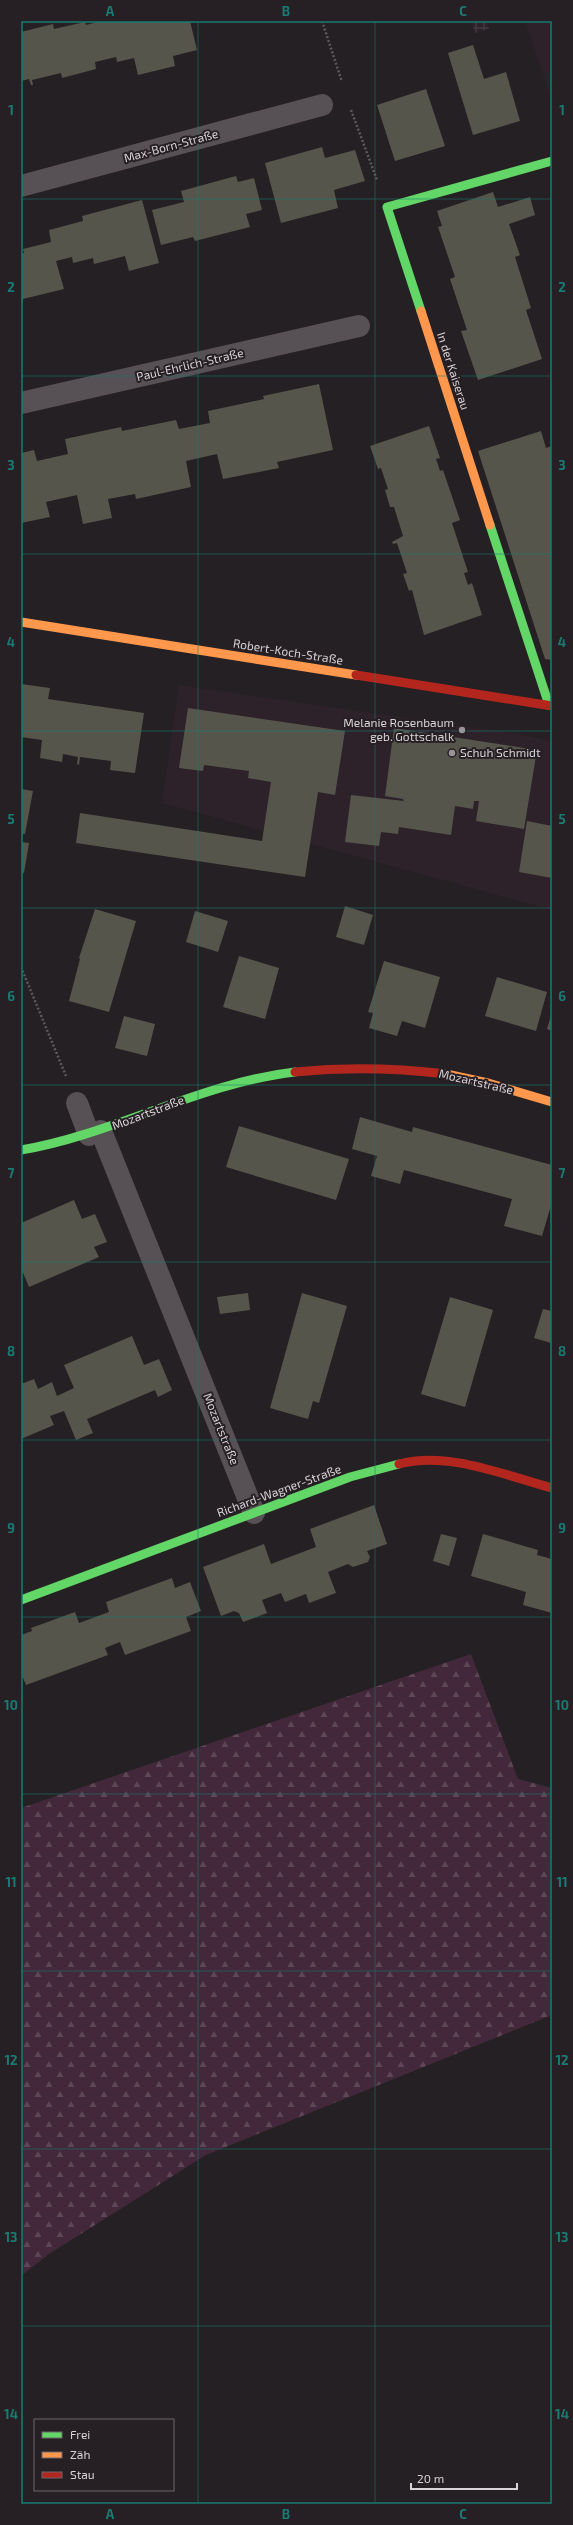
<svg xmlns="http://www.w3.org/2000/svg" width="573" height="2525" font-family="'Exo 2',sans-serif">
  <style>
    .built { fill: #2e222a }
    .industrial { fill: url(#industrial-grid) }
    .forest { fill: url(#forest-firs) }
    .building { fill: #55554b }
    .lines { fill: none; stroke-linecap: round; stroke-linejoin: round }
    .path { stroke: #5e595c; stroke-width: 2.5; stroke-dasharray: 2 2; stroke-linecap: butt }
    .street { stroke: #575055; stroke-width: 22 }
    .fast { stroke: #63d668; stroke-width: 9 }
    .slow { stroke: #ff974d; stroke-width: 9 }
    .jam { stroke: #b3261e; stroke-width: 9 }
    .grid { fill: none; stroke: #197b73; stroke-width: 1; stroke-opacity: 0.55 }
    .poi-dot { fill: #999497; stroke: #261f24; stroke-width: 1.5 }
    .labels { text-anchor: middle; stroke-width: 4; stroke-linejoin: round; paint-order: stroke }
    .street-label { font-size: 12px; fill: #d8d3d6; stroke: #261f24 }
    .poi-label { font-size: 12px; fill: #d8d3d6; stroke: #261f24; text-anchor: end }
    .neatline { fill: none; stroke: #197b73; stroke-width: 1.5 }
    .grid-label { font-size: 13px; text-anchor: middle; font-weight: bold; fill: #197b73 }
  </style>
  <defs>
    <pattern id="industrial-grid" width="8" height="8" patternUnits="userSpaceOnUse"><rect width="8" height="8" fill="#2e222a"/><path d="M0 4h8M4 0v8" fill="none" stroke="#4c4148"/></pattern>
    <pattern id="forest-firs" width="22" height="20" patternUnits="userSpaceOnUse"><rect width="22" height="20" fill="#42283a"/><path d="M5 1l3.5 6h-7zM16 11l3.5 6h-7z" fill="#5d4656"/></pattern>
  </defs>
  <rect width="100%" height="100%" fill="#252023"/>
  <g class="built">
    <polygon points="525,21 552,21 552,100"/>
    <polygon points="179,685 523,735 552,742 552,910 162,803"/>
  </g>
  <polygon class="industrial" points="471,21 487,21 489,29 475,33"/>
  <polygon class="forest" points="471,1654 518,1779 552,1788 552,2015 206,2155 49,2254 21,2276 21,1808"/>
  <g class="building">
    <polygon points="101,21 190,21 197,50 173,56 175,66 138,75 134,58 117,62 116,57 95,62 96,69 62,78 61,73 32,80 33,85 31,85 29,79 21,81 21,32 53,24 54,29 85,22 86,25"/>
    <polygon points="473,45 484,79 506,72 520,121 473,135 448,53"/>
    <polygon points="426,89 445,146 395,161 377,105"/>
    <polygon points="322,147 325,158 355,150 365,181 334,190 338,208 281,223 265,163"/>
    <polygon points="236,176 238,182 254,178 262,210 246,214 250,227 195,241 193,237 161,245 152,210 184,202 181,191"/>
    <polygon points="493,192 498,207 530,197 535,215 509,224 520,255 515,257 531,308 526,310 542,359 478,380 461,331 467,330 450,279 455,277 438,227 442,226 437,211"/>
    <polygon points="142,200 159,263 129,271 125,256 94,264 93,258 73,263 72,257 56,261 64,289 23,299 23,305 21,297 21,254 24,253 23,249 51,242 49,230 83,221 82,216"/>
    <polygon points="319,384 333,450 277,462 279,468 223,479 217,454 186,461 191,487 136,499 135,494 108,499 112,518 83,524 77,495 46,502 50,517 21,523 21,453 34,450 37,461 68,454 65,439 121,427 122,431 176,420 179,429 210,423 208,411 264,399 263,396"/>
    <polygon points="429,426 440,458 436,459 440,471 443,470 460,520 452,523 468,572 464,573 468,585 472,583 482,615 424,635 412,590 409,591 403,574 407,573 397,543 393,544 392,542 403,536 394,507 390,507 385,490 388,489 381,468 378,469 370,446"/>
    <polygon points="541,431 546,448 552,446 552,660 545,659 478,451"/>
    <polygon points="21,684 50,688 48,699 144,713 135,773 110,770 111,761 80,757 79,765 77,764 78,757 63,754 62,762 40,758 42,740 21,737"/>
    <polygon points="188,708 345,731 335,795 318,792 305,877 76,843 80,813 262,841 271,782 248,778 249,771 204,765 203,771 179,768"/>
    <polygon points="394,728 537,750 524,829 476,821 479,801 474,801 473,809 455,806 451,835 399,827 398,834 381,832 379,846 345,842 351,795 404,801 403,799 385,796"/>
    <polygon points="21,789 33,791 25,834 21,834"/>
    <polygon points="527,821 552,826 552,878 519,872"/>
    <polygon points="21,842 29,843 24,873 21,872"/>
    <polygon points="345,906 373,915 364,945 336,937"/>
    <polygon points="95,909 136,921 109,1012 69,1001 80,959 79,958"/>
    <polygon points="195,911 228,921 218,952 186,942"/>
    <polygon points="239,956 279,968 265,1019 223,1007"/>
    <polygon points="384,961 440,977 425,1028 402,1021 397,1036 369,1028 373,1013 368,1012"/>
    <polygon points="497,977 547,992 536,1031 485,1016"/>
    <polygon points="552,1012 552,1031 547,1029"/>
    <polygon points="124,1016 155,1024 147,1056 115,1048"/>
    <polygon points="360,1117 412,1132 413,1127 552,1165 552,1202 542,1236 504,1226 512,1199 404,1170 400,1184 371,1176 377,1156 352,1149"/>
    <polygon points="239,1126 349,1159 336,1200 226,1167"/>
    <polygon points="74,1200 82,1219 95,1214 107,1242 94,1247 99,1257 29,1287 21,1268 21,1223"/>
    <polygon points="248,1293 250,1310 220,1314 217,1297"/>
    <polygon points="302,1293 347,1306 319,1403 313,1401 308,1419 270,1408"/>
    <polygon points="450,1297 493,1310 465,1407 421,1394"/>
    <polygon points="543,1309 552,1311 551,1343 534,1338"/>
    <polygon points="132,1336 144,1365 159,1359 172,1390 158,1397 155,1390 87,1419 93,1433 76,1440 64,1411 50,1416 54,1425 21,1439 21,1384 34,1379 38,1389 52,1382 57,1396 74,1388 64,1365"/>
    <polygon points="374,1505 387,1544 367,1551 370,1557 368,1562 353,1567 348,1564 328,1572 336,1593 309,1603 306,1594 285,1602 281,1593 262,1600 267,1613 243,1622 239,1613 234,1611 221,1616 203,1567 264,1544 271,1564 316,1547 310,1529"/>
    <polygon points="441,1534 457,1538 449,1566 433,1561"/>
    <polygon points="483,1534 538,1550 537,1555 552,1559 552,1613 523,1605 526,1592 471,1576"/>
    <polygon points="172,1578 175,1588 190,1582 201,1611 186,1617 191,1631 125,1655 120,1642 105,1648 108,1655 26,1685 21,1673 21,1635 32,1631 31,1628 75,1612 79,1623 109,1612 106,1602"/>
  </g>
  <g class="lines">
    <g class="path">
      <polyline points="322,21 342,82"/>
      <polyline points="351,110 377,180"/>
      <polyline points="21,967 66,1076"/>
    </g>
    <g class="street">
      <polyline points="21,186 322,105"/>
      <polyline points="21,403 359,326"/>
      <polyline points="77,1103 89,1135"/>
      <polyline points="101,1131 254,1513"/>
    </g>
    <g class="fast">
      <polyline points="421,311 387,207 552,161"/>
      <polyline points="490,525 549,705"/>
      <path d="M21,1150C115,1134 199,1083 295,1072"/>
      <polyline points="21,1600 350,1477 399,1464"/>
    </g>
    <g class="slow">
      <polyline points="421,311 490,525"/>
      <polyline points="21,622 356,675"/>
      <polyline points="446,1074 488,1083 552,1102"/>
    </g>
    <g class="jam">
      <polyline points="356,675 552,706"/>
      <path d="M295,1072C346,1067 395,1068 446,1074"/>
      <path d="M399,1464C448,1451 504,1475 552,1488"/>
    </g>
  </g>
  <path class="grid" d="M198,21V2504M375,21V2504M21,199H552M21,376H552M21,554H552M21,731H552M21,908H552M21,1085H552M21,1262H552M21,1440H552M21,1617H552M21,1794H552M21,1971H552M21,2149H552M21,2326H552"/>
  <g class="poi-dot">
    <circle cx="462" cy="730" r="4"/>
    <circle cx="452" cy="753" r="4"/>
  </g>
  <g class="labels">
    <g class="street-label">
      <text transform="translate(171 146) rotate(-15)" y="4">Max-Born-Straße</text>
      <text transform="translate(190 365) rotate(-13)" y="4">Paul-Ehrlich-Straße</text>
      <text transform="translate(453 371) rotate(72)" y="4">In der Kaiserau</text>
      <text transform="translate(288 652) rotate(9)" y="4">Robert-Koch-Straße</text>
      <text transform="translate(476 1082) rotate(13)" y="4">Mozartstraße</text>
      <text transform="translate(148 1113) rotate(-21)" y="4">Mozartstraße</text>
      <text transform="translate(221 1429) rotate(68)" y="4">Mozartstraße</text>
      <text transform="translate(279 1491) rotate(-20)" y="4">Richard-Wagner-Straße</text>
    </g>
    <g class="poi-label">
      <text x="454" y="727">Melanie Rosenbaum<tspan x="454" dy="14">geb. Gottschalk</tspan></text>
      <text x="460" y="757" text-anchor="start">Schuh Schmidt</text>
    </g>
  </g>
  <rect width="573" height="2525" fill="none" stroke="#261f24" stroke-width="44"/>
  <rect x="34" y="2419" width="140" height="72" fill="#261f24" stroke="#6d676b"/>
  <rect x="42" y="2432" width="20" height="6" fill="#63d668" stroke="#6d676b"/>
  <text x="70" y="2439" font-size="12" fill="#d8d3d6">Frei</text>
  <rect x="42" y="2452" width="20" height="6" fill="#ff974d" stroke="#6d676b"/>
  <text x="70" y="2459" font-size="12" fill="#d8d3d6">Zäh</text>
  <rect x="42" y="2472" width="20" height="6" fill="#b3261e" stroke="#6d676b"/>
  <text x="70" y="2479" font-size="12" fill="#d8d3d6">Stau</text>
  <path d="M411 2483v6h106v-6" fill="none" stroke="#d8d3d6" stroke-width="2"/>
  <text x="417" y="2483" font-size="12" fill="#d8d3d6" stroke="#261f24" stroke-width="3" paint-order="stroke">20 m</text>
  <rect x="22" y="22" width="529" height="2481" class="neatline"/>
  <g class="grid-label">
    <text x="110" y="16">A</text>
    <text x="286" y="16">B</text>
    <text x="463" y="16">C</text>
    <text x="11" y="115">1</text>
    <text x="562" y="115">1</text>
    <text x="11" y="292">2</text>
    <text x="562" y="292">2</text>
    <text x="11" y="470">3</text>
    <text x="562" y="470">3</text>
    <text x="11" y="647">4</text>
    <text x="562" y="647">4</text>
    <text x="11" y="824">5</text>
    <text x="562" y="824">5</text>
    <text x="11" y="1001">6</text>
    <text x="562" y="1001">6</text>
    <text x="11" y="1178">7</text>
    <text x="562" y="1178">7</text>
    <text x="11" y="1356">8</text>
    <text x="562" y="1356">8</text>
    <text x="11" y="1533">9</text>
    <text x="562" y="1533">9</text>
    <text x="11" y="1710">10</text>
    <text x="562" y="1710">10</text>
    <text x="11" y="1887">11</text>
    <text x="562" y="1887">11</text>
    <text x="11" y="2065">12</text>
    <text x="562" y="2065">12</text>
    <text x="11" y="2242">13</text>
    <text x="562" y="2242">13</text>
    <text x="11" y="2419">14</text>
    <text x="562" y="2419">14</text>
    <text x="110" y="2519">A</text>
    <text x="286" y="2519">B</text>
    <text x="463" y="2519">C</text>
  </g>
</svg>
